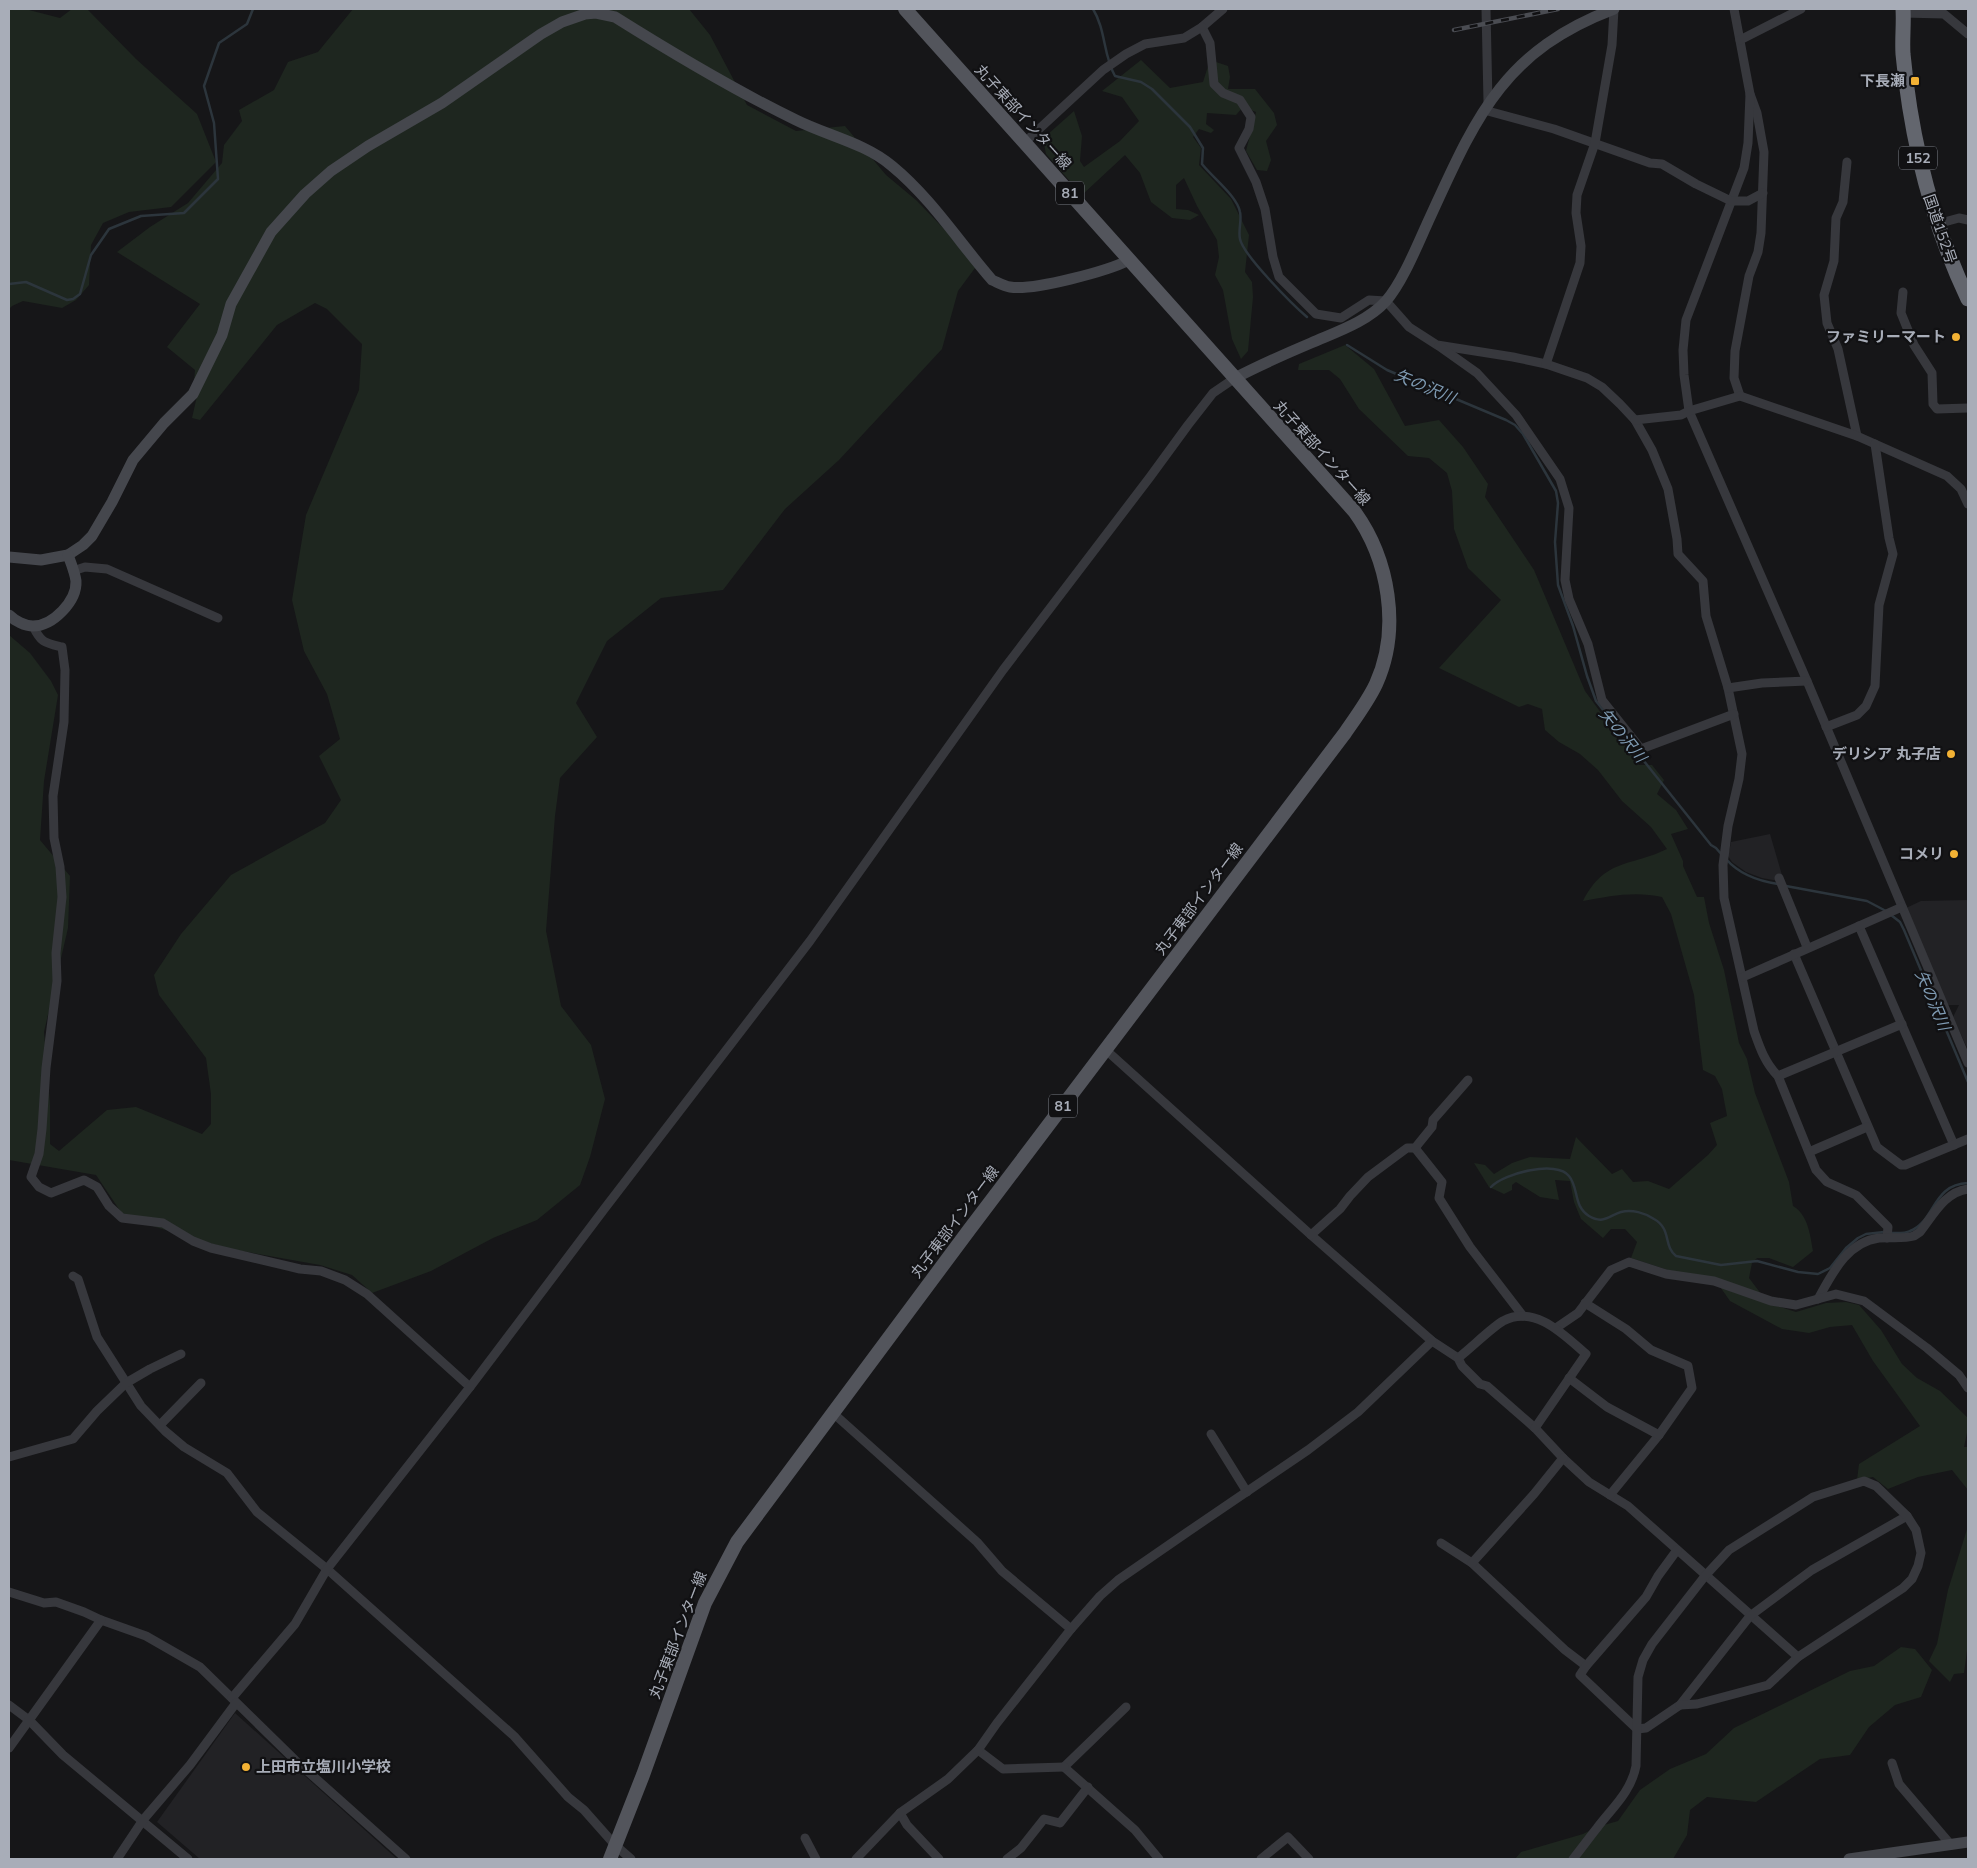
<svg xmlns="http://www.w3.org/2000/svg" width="1977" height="1868" font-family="Mulish,'Noto Sans JP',sans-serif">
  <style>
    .built { fill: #222225 }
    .green { fill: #1e261f }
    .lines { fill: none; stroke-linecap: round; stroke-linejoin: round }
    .stream { stroke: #2c353c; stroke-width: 2.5 }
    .street { stroke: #37383d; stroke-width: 9 }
    .secondary { stroke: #45474d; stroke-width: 11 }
    .primary { stroke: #53555c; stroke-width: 14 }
    .highway { stroke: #63666e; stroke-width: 15 }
    .rail-casing { stroke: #4a4c52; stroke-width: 4.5 }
    .rail { stroke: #111113; stroke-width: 2.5; stroke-dasharray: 8; stroke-linecap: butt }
    .poi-dot { fill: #f2b134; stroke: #111113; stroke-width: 2 }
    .labels { text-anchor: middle; stroke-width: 4.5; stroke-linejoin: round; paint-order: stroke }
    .shield { fill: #111113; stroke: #7b7e86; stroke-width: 1 }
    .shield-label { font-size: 14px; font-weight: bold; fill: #a8adb8 }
    .poi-label { font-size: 15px; font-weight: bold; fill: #a8adb8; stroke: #111113; text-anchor: end }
    .street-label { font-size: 15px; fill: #a8adb8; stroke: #111113 }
    .water-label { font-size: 16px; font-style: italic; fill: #7f9bb3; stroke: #111113 }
  </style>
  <rect width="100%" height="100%" fill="#161618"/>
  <g class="built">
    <polygon points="1770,834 1784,882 1762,878 1746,872 1732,862 1728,856 1731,842"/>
    <polygon points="1968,900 1968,1050 1953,1017 1959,1005 1947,1005 1906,908 1921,901"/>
    <polygon points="235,1713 397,1859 200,1859 157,1822"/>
  </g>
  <g class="green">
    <polygon points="9,9 25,9 60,18 72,9 87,9 136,59 197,114 216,162 171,207 129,212 103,223 91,245 89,285 76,300 62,308 23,301 12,306 9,309"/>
    <polygon points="353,9 689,9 710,35 747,105 796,131 845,126 886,175 916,200 978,264 958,291 942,349 839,460 785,509 723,590 661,598 607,641 576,703 597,737 560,778 555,816 546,931 561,1006 591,1045 605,1099 590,1157 580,1185 537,1220 493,1238 431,1271 372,1293 352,1275 320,1265 230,1249 125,1218 96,1175 9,1160 9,635 30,653 51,681 58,695 44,781 40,840 70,876 68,928 44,1032 50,1105 50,1144 59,1151 107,1110 136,1107 202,1134 211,1124 211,1094 206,1058 159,995 154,975 181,934 231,875 325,823 341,800 319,756 340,739 327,694 304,651 292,600 306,515 359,390 362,344 327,309 315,303 277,325 200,420 192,418 197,396 193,394 195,370 167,347 200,304 117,252 150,227 188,203 222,163 224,145 242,121 239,110 274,90 288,62 318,52"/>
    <polygon points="1141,60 1170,88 1203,82 1210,60 1228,66 1230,77 1228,89 1255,89 1274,113 1277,125 1266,141 1271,160 1267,171 1257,170 1246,151 1256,112 1243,107 1236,115 1207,113 1206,124 1214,130 1211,133 1199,129 1193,137 1201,148 1199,165 1231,199 1249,235 1245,272 1252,282 1253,297 1248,351 1241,359 1232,339 1223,290 1215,275 1219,257 1217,240 1197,206 1184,178 1176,185 1176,209 1188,210 1199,215 1190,220 1172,218 1151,202 1140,173 1125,155 1082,195 1046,154 1044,144 1047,135 1074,111 1082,136 1080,161 1084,167 1120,141 1139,121 1122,97 1102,91"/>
    <path d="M1345,345L1374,369L1405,426L1439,420L1463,447L1488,484L1485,497L1534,570L1585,691L1639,765H1652L1664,780L1657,794L1676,810L1688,829L1671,834L1683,861V866L1697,897H1704L1709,923L1724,970L1739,1043L1747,1059L1755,1093L1789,1182L1793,1206C1808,1215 1810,1234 1813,1251L1793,1267L1769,1258H1757L1752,1263L1749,1278L1768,1303L1796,1312L1826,1303L1846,1302L1859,1305L1881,1330L1902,1364L1917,1378L1940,1391L1968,1418V1428L1964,1447H1968V1490L1952,1470L1918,1477L1888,1489L1873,1477L1857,1480L1859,1464L1920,1426L1873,1361L1852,1325L1830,1327L1809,1333L1782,1329L1730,1301L1716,1281L1668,1270L1631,1258L1637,1242L1625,1229H1611L1603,1238L1581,1219L1574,1202L1570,1181L1555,1180L1559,1200L1540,1197L1516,1182L1512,1185V1190L1504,1194L1489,1187L1474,1163L1485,1165L1494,1174L1512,1163L1530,1157L1570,1159L1576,1137L1612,1174L1622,1169L1633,1182L1648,1181L1669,1189L1708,1155L1717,1145L1710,1123L1727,1116L1722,1089L1715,1076L1703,1070L1694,995L1671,914L1662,897C1635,891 1610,896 1583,901C1605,858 1630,867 1667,849L1651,827L1622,801L1598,770L1580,754L1559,742L1545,730L1542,709L1528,704L1519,707L1439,668L1501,600L1468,568L1454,529L1452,491L1447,473L1429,458L1408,456L1359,409L1340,379L1329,370H1298L1299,364Z"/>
    <polygon points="1968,1526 1968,1643 1964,1673 1954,1674 1950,1682 1929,1661 1937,1644 1948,1590"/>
    <polygon points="1901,1647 1915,1649 1932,1670 1921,1697 1895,1705 1869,1727 1850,1755 1820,1759 1756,1802 1707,1797 1690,1810 1687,1835 1673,1859 1515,1859 1521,1852 1583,1834 1597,1827 1618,1821 1640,1790 1670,1769 1706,1754 1734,1728 1850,1671 1874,1666"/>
  </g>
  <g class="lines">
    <g class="stream">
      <path d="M1093,9C1106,30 1103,55 1115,76L1141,82L1152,89L1190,127L1203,148L1202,164C1212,177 1237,196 1240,212C1242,220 1238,230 1240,239C1243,255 1293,305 1307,317"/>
      <polyline points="9,284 26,282 67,300 73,299 80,294 91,255 109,229 141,216 184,213 218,179 214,123 204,86 219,43 247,24 253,9"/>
      <polyline points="1347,345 1387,370 1506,420 1515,425 1523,434 1556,491 1558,503 1555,542 1558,585 1573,626 1587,676 1596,701 1711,845 1716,848 1722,855"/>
      <path d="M1726,859C1739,874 1758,881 1778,884"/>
      <polyline points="1786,886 1867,901 1886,911"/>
      <polyline points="1891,915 1900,922 1904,930 1968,1082"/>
      <path d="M1491,1187C1504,1173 1557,1160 1569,1176C1579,1188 1573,1206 1589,1216C1604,1225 1610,1215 1621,1212C1632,1209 1645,1213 1654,1219C1672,1229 1663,1246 1676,1256L1721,1265L1757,1261L1798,1272L1818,1274L1830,1268L1846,1248L1858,1238L1866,1234L1884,1232"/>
      <path d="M1890,1233C1896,1233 1904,1234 1910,1231C1935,1222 1932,1184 1968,1183"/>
    </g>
    <g class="street">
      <path d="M1223,9L1202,27L1210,43L1214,84L1223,93L1240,100L1251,117L1249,129L1239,148L1256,182L1265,209L1273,257L1279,277L1316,314L1341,318L1369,300L1386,301L1409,327L1437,345L1513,357L1546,364L1587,378L1602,387L1620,404L1635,420L1652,450L1668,489L1677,539L1678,554L1703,581L1706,616L1728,688L1742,754L1739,779L1728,826L1723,865L1724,898L1754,1031C1760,1048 1765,1063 1778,1076L1816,1170L1827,1182L1856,1195L1888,1227L1887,1238"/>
      <polyline points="1486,9 1488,102"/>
      <polyline points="1734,9 1750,94 1757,113 1764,152 1761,233 1758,252 1749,276 1735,351 1734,378 1740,396"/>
      <polyline points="1901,11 1903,13 1944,14 1968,34"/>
      <polyline points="1740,40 1801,9"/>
      <polyline points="1750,94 1748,143 1744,168 1686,320 1683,350 1684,375 1689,411 1807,681 1968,1063"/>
      <polyline points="1484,110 1554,129 1650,163 1662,164 1696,184 1731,201 1748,201 1763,193"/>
      <polyline points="1025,142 1103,70 1126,54 1145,44 1184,38 1202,27"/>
      <polyline points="1847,162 1843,202 1836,218 1834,261 1824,295 1827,323 1838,349 1857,436"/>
      <polyline points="1937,224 1959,218 1968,220"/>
      <polyline points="1903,292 1901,313 1914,345 1932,373 1933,404 1937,409 1968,408"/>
      <polyline points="1439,346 1477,373 1516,415 1560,479 1569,508 1565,580 1569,599 1588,644 1602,700 1641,749 1734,714"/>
      <polyline points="1546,364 1580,263 1581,246 1576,213 1577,195 1595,143 1612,45 1614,9"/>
      <polyline points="1635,420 1681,415 1689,411 1740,396 1857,436 1947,476 1961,489 1968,504"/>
      <polyline points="73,571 85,567 107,569 218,618"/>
      <path d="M33,626C41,643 45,643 62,647L65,670L64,722L53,796L54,838L60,867L62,897L56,953L57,981L46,1068L42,1129L39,1154L31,1177L39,1187L51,1193L84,1180L97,1187L109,1206L122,1218L163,1223L193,1241L211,1248L300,1269L321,1271L345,1280L367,1294L470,1387"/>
      <polyline points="1728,688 1762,683 1807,681"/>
      <polyline points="1826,727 1857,715 1866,706 1875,686 1879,605 1893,554 1889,538 1875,444"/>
      <polyline points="1779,878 1807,947"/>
      <polyline points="1859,926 1954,1145"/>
      <polyline points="1794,954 1877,1147 1901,1165 1905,1165 1968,1139"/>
      <polyline points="1743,977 1902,907"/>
      <polyline points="1106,1050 1311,1235 1432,1341 1458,1358 1462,1366 1480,1384 1487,1386 1535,1428 1563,1458 1589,1482 1628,1506 1798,1657"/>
      <polyline points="1778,1076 1902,1024"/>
      <polyline points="1415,1148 1442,1182 1439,1198 1470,1247 1523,1316"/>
      <polyline points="1809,1152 1867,1127"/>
      <polyline points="1311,1235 1340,1209 1350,1196 1368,1177 1407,1148 1415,1148 1432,1127 1433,1120 1468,1080"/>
      <polyline points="73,1276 78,1279 97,1337 141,1406 165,1431 184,1447 227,1473 257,1512 327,1569 514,1736 568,1797 584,1810 615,1845 631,1859"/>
      <path d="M1818,1299C1832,1274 1847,1242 1879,1238C1891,1237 1903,1239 1914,1236L1920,1232C1934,1214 1945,1192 1968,1189"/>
      <polyline points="1585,1303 1626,1329 1651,1350 1688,1366 1692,1388 1659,1435 1610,1495"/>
      <polyline points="1556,1328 1578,1313 1611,1270 1629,1262 1666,1274 1714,1281 1771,1301 1796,1305 1836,1294 1864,1301 1927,1348 1959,1375 1968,1388"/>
      <path d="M1458,1358C1470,1349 1491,1328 1503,1321C1535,1304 1564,1335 1586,1354L1535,1428"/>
      <polyline points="1569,1378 1607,1407 1659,1435"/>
      <polyline points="833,1413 977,1542 1002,1571 1071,1629"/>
      <polyline points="160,1425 201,1383"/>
      <polyline points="1211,1434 1247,1492"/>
      <polyline points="9,1457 73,1439 97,1411 126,1383 150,1369 181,1354"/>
      <polyline points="1441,1543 1472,1563 1565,1650 1586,1666"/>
      <polyline points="1677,1550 1658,1576 1646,1597 1586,1666 1580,1675 1637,1729 1646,1728 1680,1705 1750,1616 1812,1570 1907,1516"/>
      <polyline points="1472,1563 1534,1494 1563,1458"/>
      <polyline points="9,1592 44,1603 56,1602 84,1612 101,1620 146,1636 200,1667 295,1760 406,1859"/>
      <polyline points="232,1698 295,1624 327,1569 470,1387 605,1208 810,941 1003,670 1150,477 1188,425 1213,393 1235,378"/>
      <polyline points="9,1705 29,1720 63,1755 188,1859"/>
      <polyline points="1126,1707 1064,1767 1135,1830 1159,1859"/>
      <polyline points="9,1748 101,1620"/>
      <polyline points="978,1750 1003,1769 1064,1767"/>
      <polyline points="1892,1763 1899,1784 1951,1845"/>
      <polyline points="900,1813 907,1825 939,1859"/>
      <polyline points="805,1838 816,1859"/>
      <polyline points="117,1859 143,1820 190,1765 236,1703"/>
      <polyline points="856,1859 900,1813 948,1779 978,1750 997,1723 1071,1629 1100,1596 1118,1580 1189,1531 1308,1450 1358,1412 1432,1341"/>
      <polyline points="1007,1859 1021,1848 1044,1819 1060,1823 1088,1787"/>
      <polyline points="1261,1859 1288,1837 1309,1859"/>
      <path d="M1573,1859C1581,1849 1589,1838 1597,1828C1612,1808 1631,1792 1636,1766L1638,1677L1643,1660L1652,1644L1705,1576L1729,1550L1813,1497L1864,1481L1876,1486L1907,1516L1916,1530L1921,1553L1918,1566L1912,1579L1903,1588L1798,1657L1768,1685L1697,1704L1680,1705"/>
    </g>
    <g class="secondary">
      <path d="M1235,378C1260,365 1285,354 1311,343C1336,332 1367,322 1386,301C1402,283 1417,246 1427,224C1474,122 1500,52 1614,9"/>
      <path d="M9,557L41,560L68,555L83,545L92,536L112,502L133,460L164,423L193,394L222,335L231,304L271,232L305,194L331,171L368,146L442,103L541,34L562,22L585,14L596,13L615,17C674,54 734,90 796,120C828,136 865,143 892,166C931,198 959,242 992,280C997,282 1004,286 1010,287C1033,291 1108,271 1129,260"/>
      <path d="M9,615C15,621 25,626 33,626C53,626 77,601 76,581C75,573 71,563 68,555"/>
      <polyline points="1849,1859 1968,1842"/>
    </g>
    <path class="primary" d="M610,1859L643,1775L705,1603L737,1542L969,1230L1345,733C1356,717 1368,701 1376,684C1401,629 1389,559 1354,511L905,9"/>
    <path class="highway" d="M1903,9C1904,24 1902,39 1903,54C1911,140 1931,221 1968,299"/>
    <defs>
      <polyline id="rail" points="1454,30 1558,9"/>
    </defs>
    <use href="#rail" class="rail-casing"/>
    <use href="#rail" class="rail"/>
  </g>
  <g class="poi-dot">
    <rect x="1910" y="76" width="10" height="10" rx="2.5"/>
    <circle cx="1956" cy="337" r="5"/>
    <circle cx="1951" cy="754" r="5"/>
    <circle cx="1954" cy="854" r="5"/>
    <circle cx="246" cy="1767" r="5"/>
  </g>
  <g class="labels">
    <g class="shield">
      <rect x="1899" y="146.5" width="38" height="23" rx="4"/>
      <rect x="1056" y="181.5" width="28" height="23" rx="4"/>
      <rect x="1049" y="1094.5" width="28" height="23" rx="4"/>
    </g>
    <g class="shield-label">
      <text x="1918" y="163">152</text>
      <text x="1070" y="198">81</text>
      <text x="1063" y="1111">81</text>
    </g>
    <g class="poi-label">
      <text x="1905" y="86">下長瀬</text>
      <text x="1946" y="342">ファミリーマート</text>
      <text x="1941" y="759">デリシア 丸子店</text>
      <text x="1944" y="859">コメリ</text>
      <text x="256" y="1772" text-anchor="start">上田市立塩川小学校</text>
    </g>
    <g class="street-label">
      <text transform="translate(1023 117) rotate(48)" y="5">丸子東部インター線</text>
      <text transform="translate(1940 229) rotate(71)" y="5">国道152号</text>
      <text transform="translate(1322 453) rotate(48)" y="5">丸子東部インター線</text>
      <text transform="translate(1199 899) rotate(-53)" y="5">丸子東部インター線</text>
      <text transform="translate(955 1222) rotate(-53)" y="5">丸子東部インター線</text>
      <text transform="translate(678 1635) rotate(-69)" y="5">丸子東部インター線</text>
    </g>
    <g class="water-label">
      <text transform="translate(1425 386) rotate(23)" y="6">矢の沢川</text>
      <text transform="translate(1623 735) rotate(51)" y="6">矢の沢川</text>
      <text transform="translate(1933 1000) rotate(67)" y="6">矢の沢川</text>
    </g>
  </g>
  <rect width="1977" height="1868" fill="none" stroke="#a8adb8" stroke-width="20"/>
</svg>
